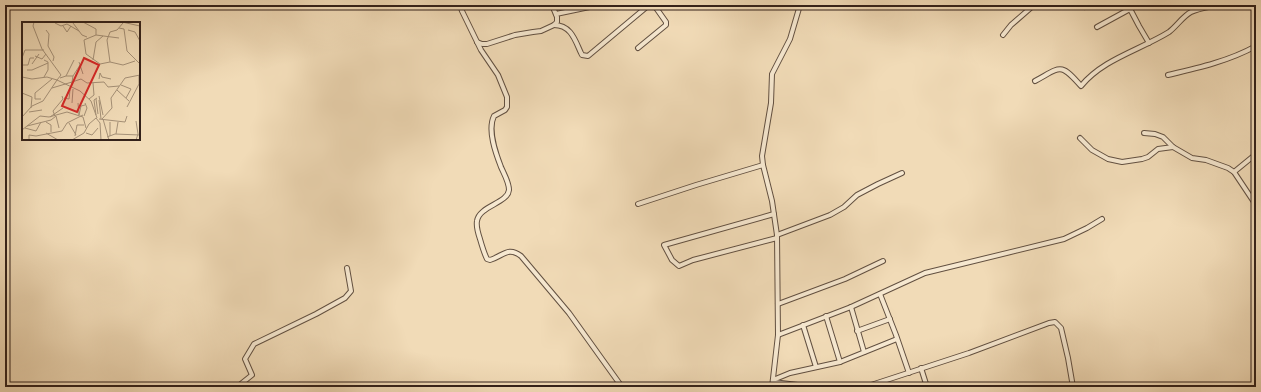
<svg xmlns="http://www.w3.org/2000/svg" width="1261" height="392" font-family="'IM FELL English',serif">
  <style>
    .lines { fill: none; stroke-linecap: round; stroke-linejoin: round }
    .street-casing { stroke: #625041; stroke-width: 6 }
    .street { stroke: #f6e8d0; stroke-width: 4 }
    .inset-road { fill: none; stroke: #a59178; stroke-width: 1 }
    .view { fill: #d62828; fill-opacity: 0.15; stroke: #d62828; stroke-width: 2 }
    .inset-edge { fill: none; stroke: #33211a; stroke-width: 2 }
  </style>
  <rect width="100%" height="100%" fill="#f1dbb7"/>
  <filter id="stains"><feTurbulence type="fractalNoise" baseFrequency=".005" numOctaves="4"/><feColorMatrix values="0 0 0 0 .2 0 0 0 0 .09 0 0 0 0 .02 0 0 0 .5 -.17"/></filter>
  <radialGradient id="worn" r=".72"><stop offset=".6" stop-color="#630" stop-opacity="0"/><stop offset="1" stop-color="#630" stop-opacity=".3"/></radialGradient>
  <g class="lines">
    <defs>
      <g id="street">
        <path d="M460,5L462,11L481,50L498,75L507,97V107L505,110L494,116C487,130 496,154 501,167C504,174 509,182 509,190C508,203 479,206 477,221C476,226 478,233 480,239C482,246 484,253 487,259L490,260C503,256 508,246 521,256L569,313L622,387"/>
        <polyline points="1084,5 1085,7"/>
        <polyline points="1128,5 1139,26 1149,43"/>
        <polyline points="556,14 599,5"/>
        <path d="M554,25C571,25 575,40 581,53L582,55L588,56L649,5"/>
        <polyline points="1097,27 1130,9"/>
        <polyline points="1003,35 1011,25 1034,5"/>
        <polyline points="477,42 482,44 487,44 515,35 533,32 541,31 554,25 557,22 557,17 552,5"/>
        <polyline points="638,48 666,25 666,22 654,5"/>
        <path d="M1168,75C1198,68 1229,61 1256,46"/>
        <path d="M1035,81C1061,67 1060,62 1081,86C1103,59 1140,50 1169,32C1177,26 1183,16 1191,12C1199,8 1209,7 1218,5"/>
        <polyline points="1144,133 1155,134 1163,137 1173,147 1192,158 1206,160 1228,168 1234,172 1256,205"/>
        <polyline points="1080,138 1092,150 1108,159 1122,162 1142,159 1148,157 1158,149 1173,147"/>
        <polyline points="1234,172 1256,154"/>
        <polyline points="638,204 696,185 763,165"/>
        <polyline points="774,214 664,245 672,260 679,266 693,260 777,238"/>
        <polyline points="777,235 830,215 844,207 857,195 878,184 902,173"/>
        <polyline points="880,294 896,335 909,373"/>
        <polyline points="778,304 845,279 883,261"/>
        <polyline points="851,307 864,352"/>
        <polyline points="826,316 840,362"/>
        <polyline points="803,325 816,367"/>
        <polyline points="857,331 890,319"/>
        <polyline points="778,335 851,307 925,273 1064,239 1087,228 1102,219"/>
        <polyline points="921,368 927,387"/>
        <polyline points="773,380 790,373 840,362 897,339"/>
        <polyline points="773,382 814,387"/>
        <polyline points="237,387 252,375 245,359 254,344 316,314 345,298 351,291 347,268"/>
        <polyline points="772,387 778,335 777,235 772,201 763,165 762,156 771,103 772,74 790,39 800,5"/>
        <polyline points="865,387 969,353 1049,323 1055,322 1061,328 1068,358 1073,387"/>
      </g>
    </defs>
    <use href="#street" class="street-casing"/>
    <use href="#street" class="street"/>
  </g>
  <g transform="translate(22 22)">
    <rect width="118" height="118" fill="#f1dbb7"/>
    <path class="inset-road" d="M61,0L74,7V13M100,0L118,4M33,1L39,4L45,2L57,9M51,1L60,13L65,15M101,1L95,8L88,10L85,18L88,40L101,43L113,39M41,4L45,10L49,4M97,6L102,7L105,29L118,42M24,8L27,12L26,24L32,35L31,39M106,8L113,10L118,19M13,34L20,37L24,32M0,36L3,28H22M22,38L26,40V48L22,55M71,38L74,20L81,14M57,40L61,52M88,40L78,42L64,32L62,18L74,13L97,16M10,42L17,32M0,43H6L8,36H12M5,48H10L26,41M44,54H51L50,60M51,54L58,43M0,55L10,57L25,55L35,58L39,53L20,27L11,4L12,0M38,56L44,54L52,38M77,57L78,51L80,55L89,57M35,58L58,69L69,79L75,96M99,63L109,67L104,76M49,65L50,60L59,57L65,61L82,60L86,65L97,64M30,66L50,60M95,68L107,79M0,71L10,75L9,86M77,74L81,93M42,76L47,77L48,68M19,77H13V71L30,57M67,77L72,73L71,61M74,77L76,92M77,78L79,97M50,81L51,67M56,81L57,93M105,85L117,62V53M7,90L20,88M57,93L59,84L63,83M74,93L72,78L75,76M33,94L31,89L41,77L40,74M34,94L37,106M62,94L65,86L63,81M0,95L10,84L21,79L35,58M28,95L41,86M77,97L103,100L105,94M80,97L90,86L89,76L103,56L118,53M81,97L87,118M114,99L116,112L114,118M24,100L29,103V110M88,100V114M47,101L54,113M5,104L18,94L27,95L45,90L61,95L64,106M3,106L14,109L19,100M0,108L5,104L29,98L34,94M24,111L36,118M64,111L70,113L76,106M94,112L96,100M53,114L55,103H62M85,115L93,112L118,113M7,118V113L14,114L40,109L45,101L61,93M50,118L62,111L67,102L74,96L78,101L79,118"/>
    <path class="view" d="M62,36L77,43L55,90L40,84Z"/>
    <rect width="118" height="118" class="inset-edge"/>
  </g>
  <rect width="1261" height="392" fill="none" stroke="#f1dbb7" stroke-width="20"/>
  <rect x="6" y="6" width="1249" height="380" fill="none" stroke="#33211a" stroke-width="2"/>
  <rect x="10" y="10" width="1241" height="372" fill="none" stroke="#33211a"/>
  <rect width="100%" height="100%" filter="url(#stains)"/>
  <rect width="100%" height="100%" fill="url(#worn)"/>
</svg>
